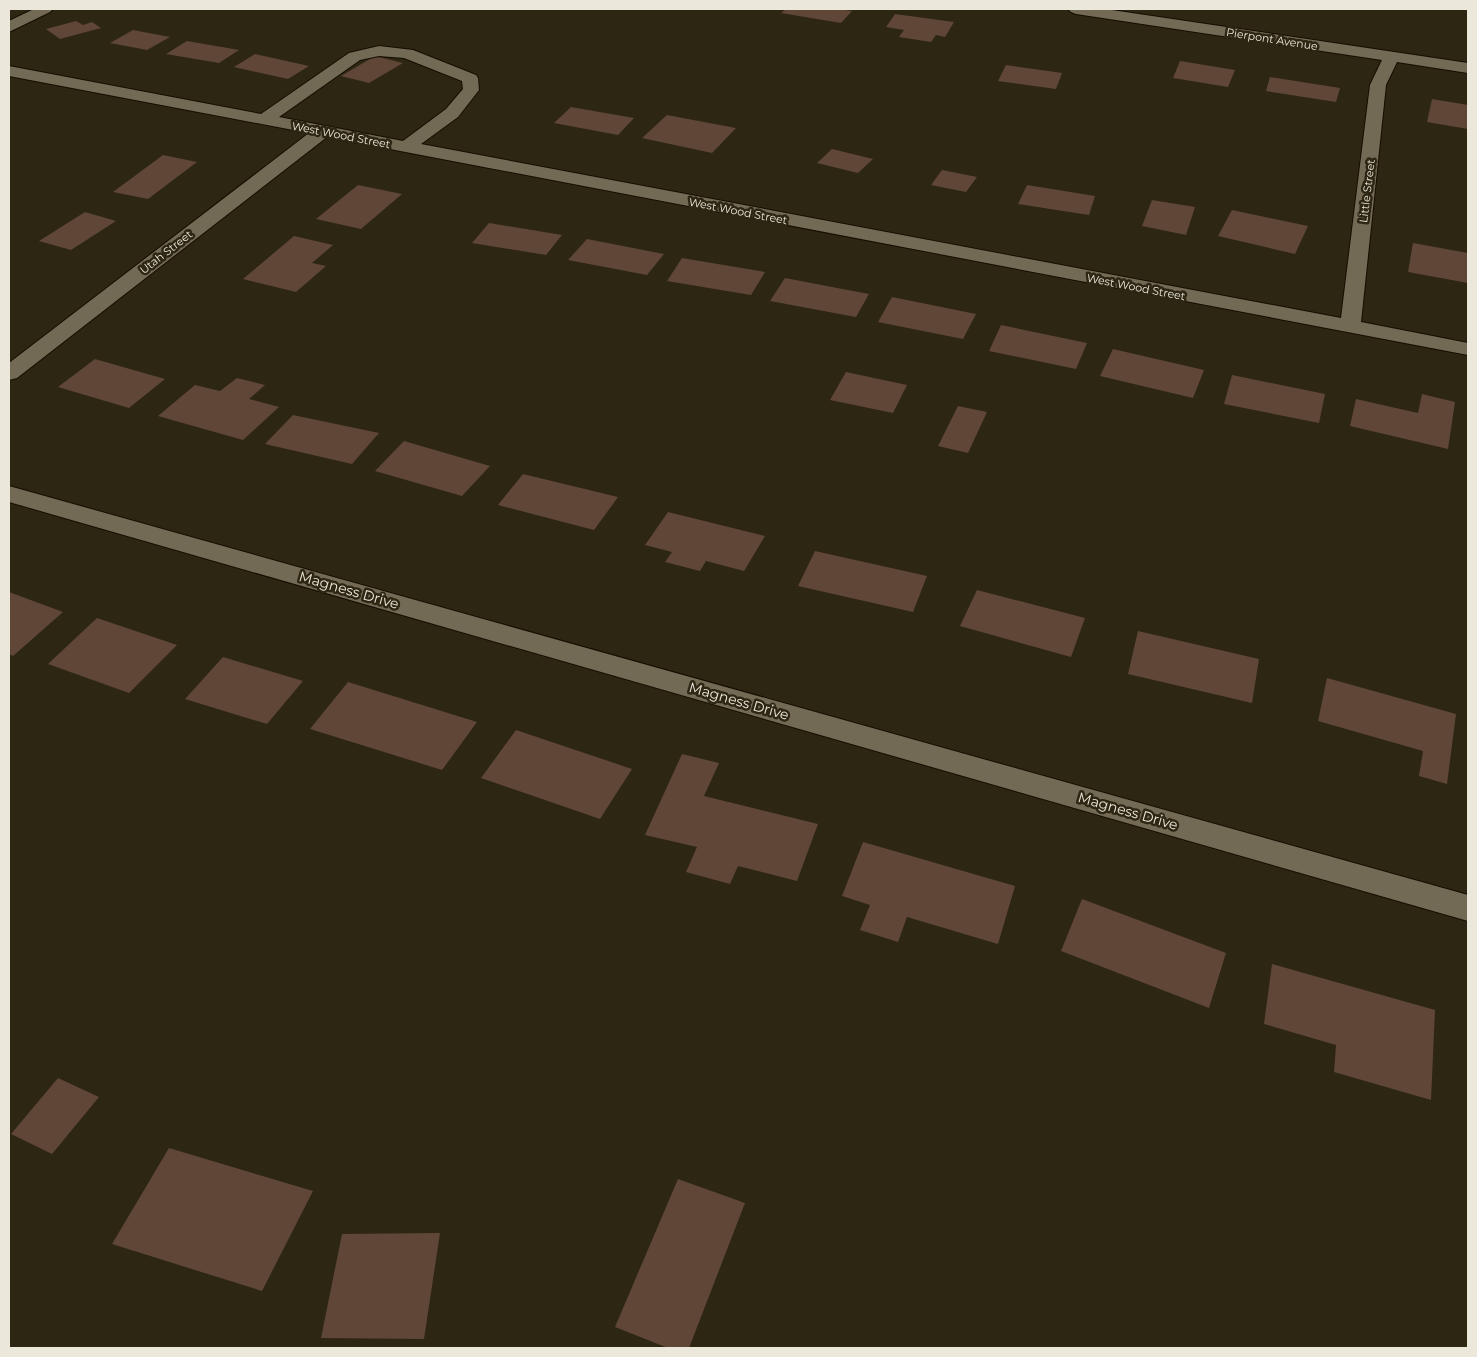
<svg xmlns="http://www.w3.org/2000/svg" width="1477" height="1357" font-family="Montserrat,sans-serif">
  <style>
    .building { fill: #604637 }
    .lines { fill: none; stroke-linecap: round; stroke-linejoin: round }
    .minor-casing { stroke: #150e01; stroke-width: 2 }
    .minor { fill: #726a55; fill-rule: evenodd }
    .labels { text-anchor: middle; stroke-width: 5; stroke-linejoin: round; paint-order: stroke }
    .far-street-label { font-size: 11px; fill: #ece7db; stroke: #2d2613 }
    .street-label { font-size: 14px; fill: #ece7db; stroke: #2d2613 }
  </style>
  <rect width="100%" height="100%" fill="#2d2613"/>
  <g class="building">
    <polygon points="786,9 838,9 852,11 841,23 781,13"/>
    <polygon points="895,14 954,22 945,37 936,35 931,42 899,37 904,30 886,27"/>
    <polygon points="76,21 83,25 92,22 101,28 60,39 46,29"/>
    <polygon points="133,30 170,37 147,50 110,43"/>
    <polygon points="187,41 239,50 219,63 166,54"/>
    <polygon points="255,54 309,66 288,79 234,67"/>
    <polygon points="375,56 403,63 369,83 341,76"/>
    <polygon points="1180,61 1235,70 1228,87 1173,78"/>
    <polygon points="1006,65 1062,73 1056,89 998,81"/>
    <polygon points="1270,77 1340,88 1336,102 1266,91"/>
    <polygon points="1432,99 1468,105 1468,129 1427,122"/>
    <polygon points="571,107 634,118 618,135 554,123"/>
    <polygon points="667,115 736,128 712,153 642,138"/>
    <polygon points="832,149 873,159 858,173 817,163"/>
    <polygon points="163,155 197,162 148,199 113,192"/>
    <polygon points="942,170 977,177 966,192 931,185"/>
    <polygon points="358,185 402,194 361,229 316,219"/>
    <polygon points="1027,185 1095,196 1089,215 1018,204"/>
    <polygon points="1152,200 1195,207 1186,235 1142,226"/>
    <polygon points="1232,210 1308,226 1295,254 1218,236"/>
    <polygon points="85,212 116,221 71,250 39,241"/>
    <polygon points="489,223 562,235 546,255 472,243"/>
    <polygon points="294,236 333,245 312,263 326,266 296,292 243,279"/>
    <polygon points="587,239 664,254 647,275 568,260"/>
    <polygon points="1413,243 1468,253 1468,283 1408,272"/>
    <polygon points="682,258 765,272 751,295 667,281"/>
    <polygon points="785,278 869,294 856,317 770,301"/>
    <polygon points="892,297 976,314 963,339 878,322"/>
    <polygon points="1001,325 1087,343 1076,369 989,351"/>
    <polygon points="1113,349 1204,370 1193,398 1100,376"/>
    <polygon points="95,359 165,379 129,408 58,387"/>
    <polygon points="846,372 907,385 893,413 830,400"/>
    <polygon points="1232,375 1325,394 1319,423 1224,404"/>
    <polygon points="237,378 265,385 249,399 279,407 243,440 158,416 195,385 220,391"/>
    <polygon points="1422,394 1455,402 1448,449 1350,426 1356,399 1418,413"/>
    <polygon points="958,406 987,412 968,453 938,446"/>
    <polygon points="293,415 379,433 352,464 265,444"/>
    <polygon points="404,441 490,466 462,496 375,471"/>
    <polygon points="523,474 618,497 594,530 498,505"/>
    <polygon points="668,512 765,536 744,571 706,561 700,571 665,562 672,552 645,545"/>
    <polygon points="815,551 927,576 913,612 798,586"/>
    <polygon points="977,590 1085,618 1071,657 960,626"/>
    <polygon points="9,592 63,612 13,656 9,654"/>
    <polygon points="97,618 177,645 129,693 48,664"/>
    <polygon points="1138,631 1259,659 1252,703 1128,674"/>
    <polygon points="223,657 303,681 267,724 185,699"/>
    <polygon points="1327,678 1456,714 1447,784 1419,776 1423,751 1318,721"/>
    <polygon points="348,682 477,722 442,770 310,729"/>
    <polygon points="516,730 632,769 600,819 481,778"/>
    <polygon points="682,754 719,763 704,796 818,824 797,881 738,866 730,884 686,872 697,847 645,835"/>
    <polygon points="863,842 1015,886 998,944 907,917 898,942 860,930 870,905 842,896"/>
    <polygon points="1082,899 1226,953 1209,1008 1061,951"/>
    <polygon points="1272,964 1435,1010 1431,1100 1334,1072 1336,1045 1264,1024"/>
    <polygon points="58,1078 99,1097 52,1154 11,1134"/>
    <polygon points="169,1148 313,1191 262,1291 112,1244"/>
    <polygon points="678,1179 745,1203 689,1348 668,1348 615,1327"/>
    <polygon points="440,1233 424,1339 321,1338 342,1234"/>
  </g>
  <g class="lines">
    <defs>
      <g id="minor">
        <polygon points="34,9 53,9 50,12 9,32 9,21"/>
        <path d="M1068,9H1105L1468,63V73L1397,62L1386,85L1361,322L1468,343V355L327,137L17,378L9,380V363L309,133L9,76V66L261,114L349,53L379,46L413,50L476,75L478,78L479,90L458,117L421,144L1341,318L1370,85L1382,60L1076,14L1071,12ZM379,56L404,58L462,81L463,89L446,109L403,141L279,117L360,60Z"/>
        <polygon points="9,486 1468,895 1468,921 9,502"/>
      </g>
    </defs>
    <use href="#minor" class="minor-casing"/>
    <use href="#minor" class="minor"/>
  </g>
  <g class="labels">
    <g class="far-street-label">
      <text transform="translate(1272 39) rotate(9)" y="4">Pierpont Avenue</text>
      <text transform="translate(341 135) rotate(11)" y="4">West Wood Street</text>
      <text transform="translate(1367 191) rotate(-83)" y="4">Little Street</text>
      <text transform="translate(738 211) rotate(11)" y="4">West Wood Street</text>
      <text transform="translate(166 252) rotate(-38)" y="4">Utah Street</text>
      <text transform="translate(1136 287) rotate(11)" y="4">West Wood Street</text>
    </g>
    <g class="street-label">
      <text transform="translate(349 590) rotate(16)" y="5">Magness Drive</text>
      <text transform="translate(739 701) rotate(16)" y="5">Magness Drive</text>
      <text transform="translate(1128 811) rotate(16)" y="5">Magness Drive</text>
    </g>
  </g>
  <rect width="1477" height="1357" fill="none" stroke="#ece7db" stroke-width="20"/>
</svg>
